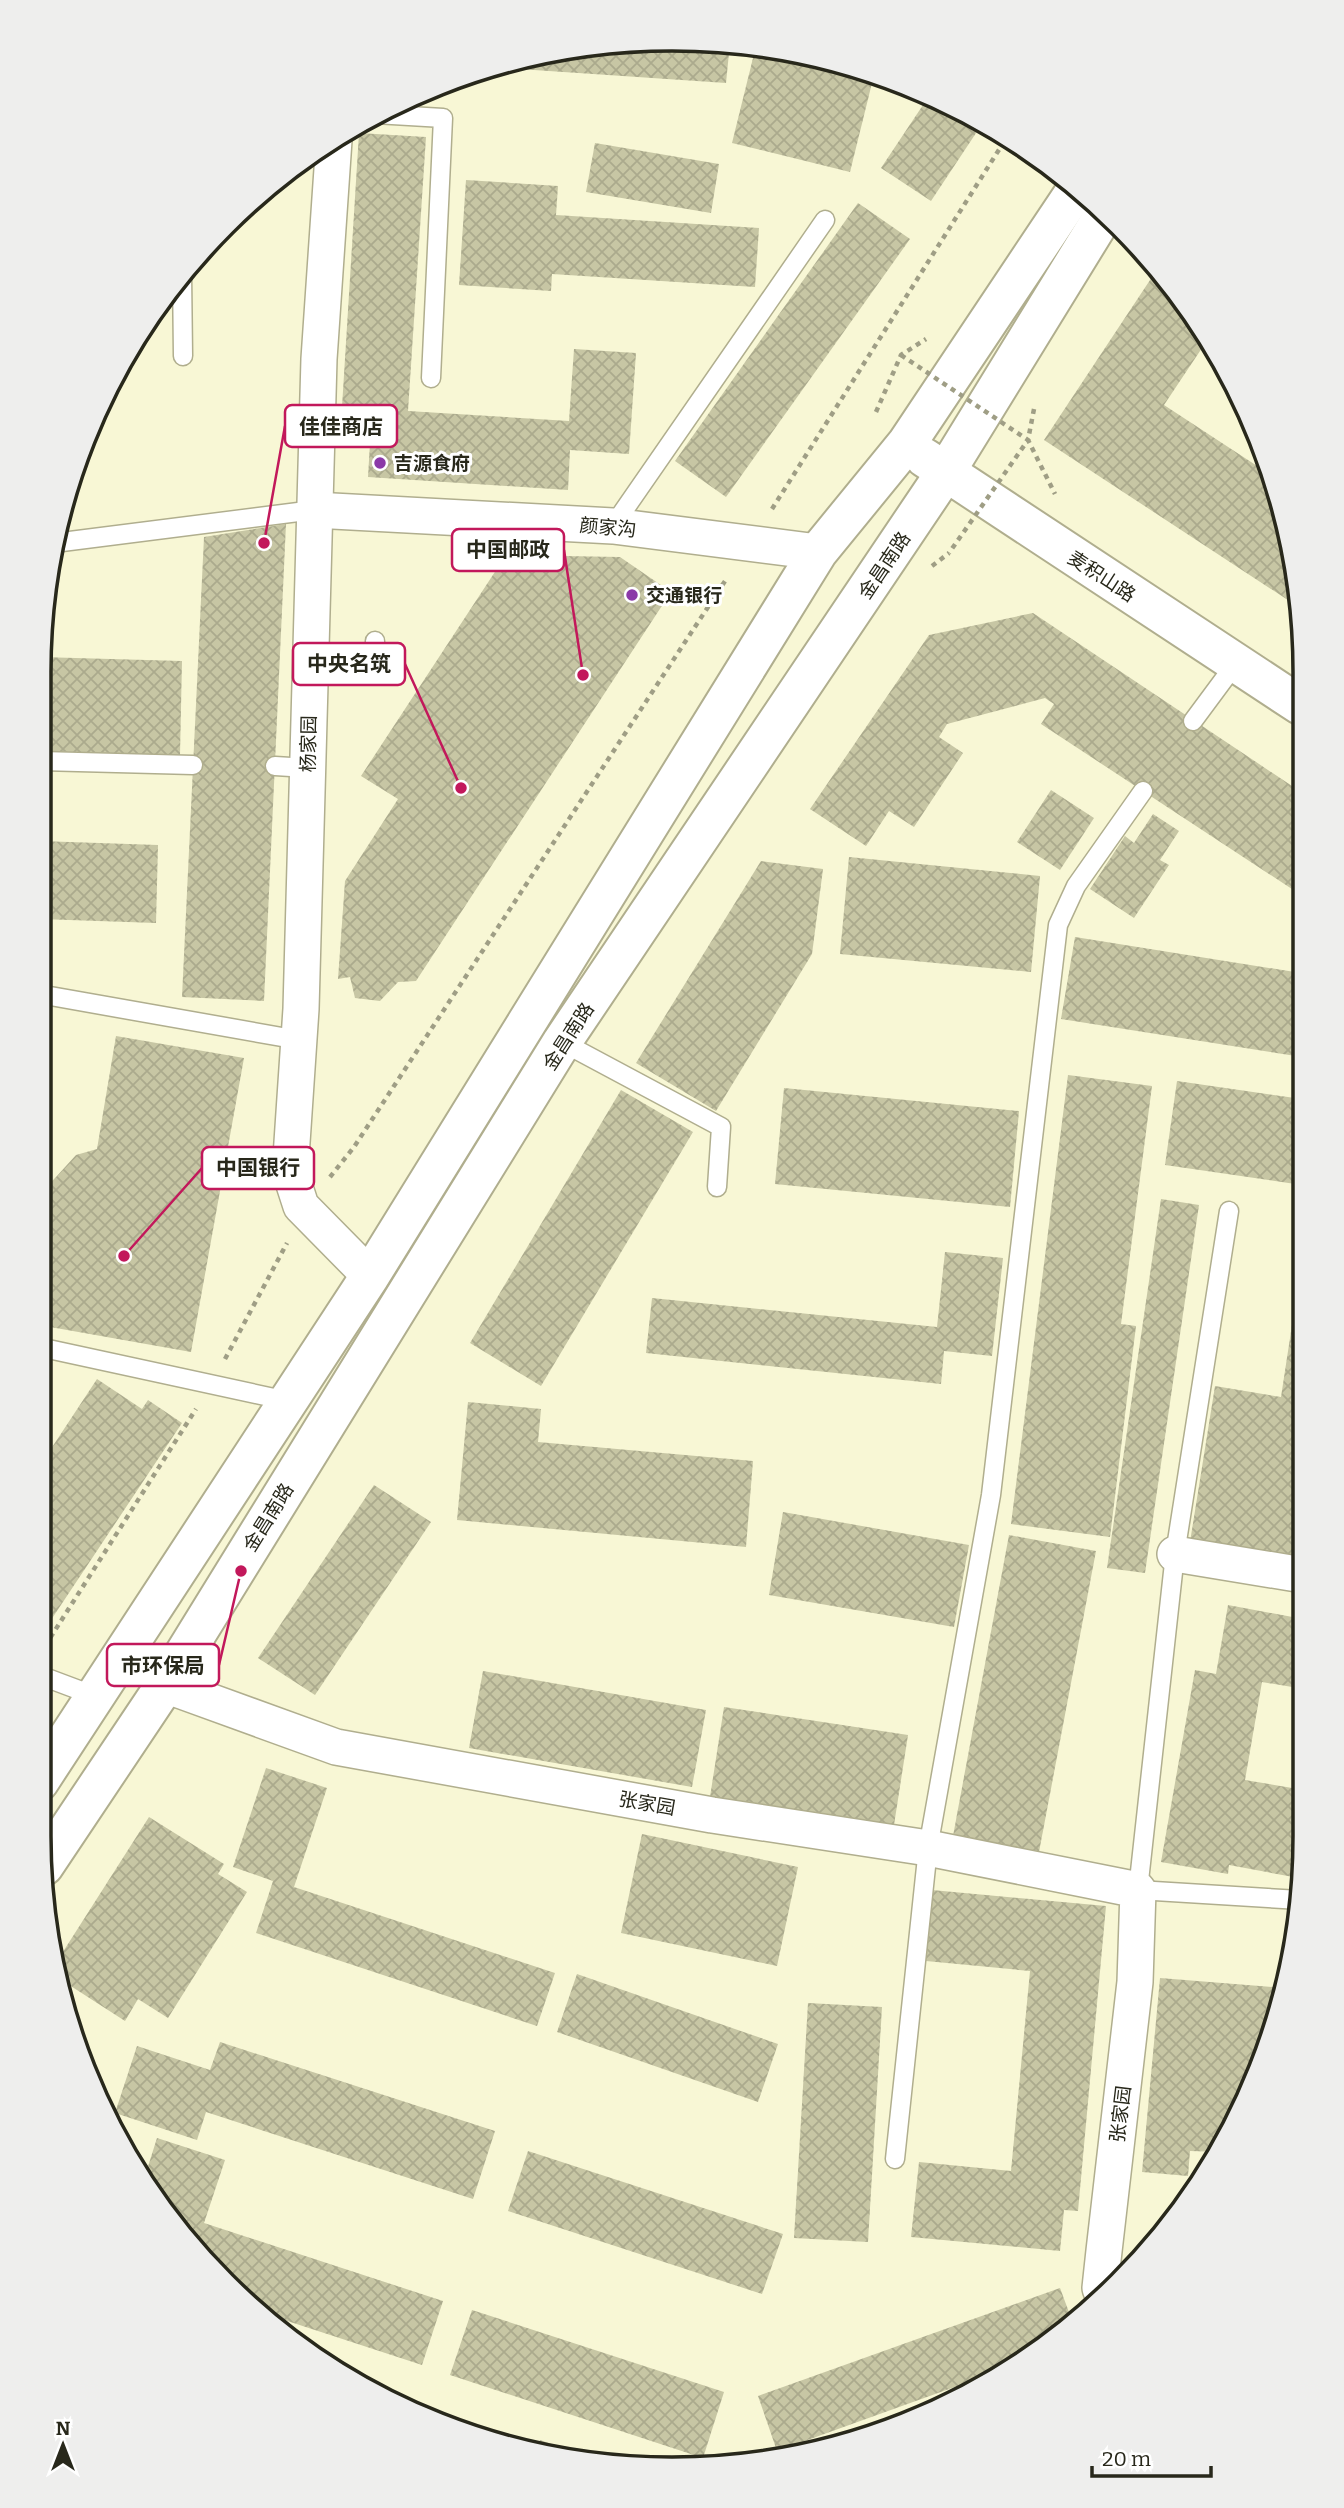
<svg xmlns="http://www.w3.org/2000/svg" width="1344" height="2508" font-family="Bitter,'Noto Sans SC',serif">
  <style>
    .building { fill: url(#building-cross-hatch) }
    .lines { fill: none; stroke-linecap: round; stroke-linejoin: round }
    .service-casing { stroke: #b0ae8e; stroke-width: 21 }
    .minor-casing { stroke: #b0ae8e; stroke-width: 38 }
    .tertiary-casing { stroke: #b0ae8e; stroke-width: 42 }
    .path { stroke: #9f9e85; stroke-width: 4.5; stroke-dasharray: 5 5; stroke-linecap: butt }
    .service { stroke: #fff; stroke-width: 18 }
    .minor { stroke: #fff; stroke-width: 35 }
    .tertiary { stroke: #fff; stroke-width: 38 }
    .path-bridge { stroke: #9f9e85; stroke-width: 4.5; stroke-dasharray: 5 5; stroke-linecap: butt }
    .poi-dot { fill: #8b39a8; stroke: #fff; stroke-width: 2.5 }
    .labels { text-anchor: middle; stroke-width: 6; stroke-linejoin: round; paint-order: stroke }
    .poi-label { font-size: 19px; font-weight: bold; fill: #28281b; stroke: #fff; text-anchor: start }
    .street-label { font-size: 19px; fill: #28281b; stroke: #fff }
    .rim { fill: none; stroke: #28281b; stroke-width: 3.5 }
    .leader { fill: none; stroke: #c2185b; stroke-width: 2.5 }
    .callout-dot { fill: #c2185b; stroke: #fff; stroke-width: 2.5 }
    .callout { fill: #fff; stroke: #c2185b; stroke-width: 2.5 }
    .callout-label { font-size: 21px; text-anchor: middle; font-weight: bold; fill: #28281b }
  </style>
  <defs>
    <pattern id="building-cross-hatch" width="8" height="8" patternUnits="userSpaceOnUse" patternTransform="scale(1.75)"><rect width="8" height="8" fill="#c7c6a4"/><path d="M0 0l8 8M0 8l8-8" fill="none" stroke="#abaa8d"/></pattern>
  </defs>
  <rect width="100%" height="100%" fill="#f8f7d5"/>
  <g class="building">
    <polygon points="630,40 730,43 726,83 491,67 508,60"/>
    <polygon points="754,54 872,83 850,172 732,143"/>
    <polygon points="929,96 984,121 931,201 881,168"/>
    <polygon points="359,133 426,137 408,411 569,421 574,349 636,353 629,454 570,450 568,490 368,477 372,409 342,407"/>
    <polygon points="595,143 719,164 711,213 586,192"/>
    <polygon points="466,180 558,186 556,215 759,228 755,287 552,274 551,291 459,285"/>
    <polygon points="858,203 910,239 726,497 675,461"/>
    <polygon points="1156,271 1199,320 1208,339 1164,405 1274,477 1300,590 1300,608 1044,440"/>
    <polygon points="286,524 264,1001 182,997 204,537"/>
    <polygon points="506,555 620,557 671,592 416,981 398,982 380,1001 355,998 350,977 338,979 345,881 398,799 361,776"/>
    <polygon points="1033,613 1301,792 1301,895 1041,724 1054,704 1045,698 947,724 939,737 963,753 914,827 889,811 866,846 810,809 929,635"/>
    <polygon points="40,657 182,661 180,755 40,751"/>
    <polygon points="1051,790 1094,818 1060,870 1017,842"/>
    <polygon points="1153,814 1179,831 1160,860 1169,865 1134,918 1090,889 1125,836 1134,843"/>
    <polygon points="40,841 158,845 156,923 40,919"/>
    <polygon points="849,857 1040,876 1031,972 840,954"/>
    <polygon points="761,861 823,869 812,954 716,1111 636,1063"/>
    <polygon points="1075,937 1301,973 1302,1057 1061,1019"/>
    <polygon points="116,1036 244,1058 191,1352 39,1325 39,1186 46,1188 76,1155 97,1149"/>
    <polygon points="1068,1075 1152,1086 1121,1324 1136,1326 1110,1537 1011,1524"/>
    <polygon points="1177,1081 1302,1099 1302,1185 1165,1165"/>
    <polygon points="784,1088 1019,1111 1010,1207 775,1184"/>
    <polygon points="621,1090 693,1132 541,1386 470,1343"/>
    <polygon points="1161,1199 1199,1205 1145,1573 1107,1568"/>
    <polygon points="945,1252 1003,1258 992,1356 944,1351 941,1384 646,1353 652,1298 937,1327"/>
    <polygon points="1301,1266 1303,1560 1190,1542 1215,1386 1281,1397"/>
    <polygon points="97,1379 142,1409 148,1400 182,1423 39,1638 39,1467"/>
    <polygon points="468,1402 541,1409 538,1442 753,1461 746,1547 457,1520"/>
    <polygon points="374,1485 431,1522 315,1695 258,1658"/>
    <polygon points="783,1512 969,1545 954,1627 769,1595"/>
    <polygon points="1009,1535 1096,1551 1039,1852 953,1836"/>
    <polygon points="1228,1605 1303,1619 1304,1689 1262,1682 1245,1780 1304,1790 1304,1879 1229,1865 1228,1874 1161,1862 1195,1670 1216,1674"/>
    <polygon points="483,1671 706,1710 692,1787 469,1748"/>
    <polygon points="724,1707 908,1735 894,1825 710,1797"/>
    <polygon points="266,1768 327,1788 294,1887 555,1973 537,2026 256,1933 273,1881 233,1867"/>
    <polygon points="149,1817 224,1864 218,1874 247,1892 168,2018 138,1999 125,2021 63,1981 59,1958"/>
    <polygon points="642,1834 798,1867 777,1966 621,1933"/>
    <polygon points="932,1890 1106,1906 1078,2211 1064,2210 1060,2251 911,2237 919,2162 1011,2171 1030,1971 926,1961"/>
    <polygon points="577,1974 778,2044 758,2102 557,2032"/>
    <polygon points="1160,1978 1286,1988 1284,2000 1221,2152 1190,2151 1188,2176 1142,2172"/>
    <polygon points="808,2003 882,2007 868,2242 794,2238"/>
    <polygon points="220,2042 495,2131 473,2199 206,2112 197,2140 115,2113 137,2046 210,2070"/>
    <polygon points="157,2138 225,2160 204,2223 443,2301 422,2365 269,2315 170,2222 145,2176"/>
    <polygon points="528,2151 783,2234 762,2294 508,2211"/>
    <polygon points="1060,2288 1073,2323 988,2375 777,2451 758,2396"/>
    <polygon points="472,2310 724,2392 703,2458 450,2375"/>
    <polygon points="463,2424 537,2450 540,2440 584,2455 508,2448 462,2427"/>
  </g>
  <g class="lines">
    <defs>
      <g id="service">
        <polyline points="375,114 443,118 431,378"/>
        <polyline points="182,273 183,356"/>
        <polyline points="613,526 825,220"/>
        <polyline points="54,543 314,510"/>
        <polyline points="309,668 374,670 375,641"/>
        <polyline points="1193,721 1236,663"/>
        <polyline points="40,761 193,765"/>
        <polyline points="275,766 307,768"/>
        <polyline points="39,994 299,1040"/>
        <polyline points="562,1042 721,1127 717,1187"/>
        <polyline points="1229,1211 1175,1554 1138,1890 1300,1900"/>
        <polyline points="39,1347 288,1401"/>
        <polyline points="39,1675 95,1696"/>
        <polyline points="895,2159 928,1848 991,1495 1058,925 1076,886 1143,791"/>
      </g>
      <g id="minor">
        <polyline points="334,140 319,359 301,1009 290,1172 301,1206 370,1276"/>
        <polyline points="314,510 613,526 818,552"/>
        <polyline points="1175,1554 1303,1575"/>
        <polyline points="165,1685 336,1747 712,1815 928,1848 1138,1890 1135,1982 1104,2251 1100,2288 1103,2296"/>
      </g>
      <g id="tertiary">
        <polyline points="925,458 1300,705"/>
        <polyline points="39,1782 370,1276 818,552 907,443 1078,187"/>
        <polyline points="44,1866 165,1685 562,1042 945,473 1105,213"/>
      </g>
    </defs>
    <use href="#service" class="service-casing"/>
    <use href="#minor" class="minor-casing"/>
    <use href="#tertiary" class="tertiary-casing"/>
    <g class="path">
      <polyline points="1034,409 1028,440 1055,494"/>
      <polyline points="876,412 901,355 926,339"/>
      <polyline points="772,509 1007,137"/>
      <polyline points="932,566 949,553"/>
      <polyline points="330,1177 354,1147 727,578"/>
      <polyline points="225,1359 287,1243"/>
      <polyline points="45,1646 196,1409"/>
    </g>
    <use href="#service" class="service"/>
    <use href="#minor" class="minor"/>
    <use href="#tertiary" class="tertiary"/>
    <polyline class="path-bridge" points="901,355 1028,440 949,553"/>
  </g>
  <g class="poi-dot">
    <circle cx="380" cy="463" r="7"/>
    <circle cx="632" cy="595" r="7"/>
  </g>
  <g class="labels">
    <g class="poi-label">
      <text x="394" y="470">吉源食府</text>
      <text x="646" y="602">交通银行</text>
    </g>
    <g class="street-label">
      <text transform="translate(608 527) rotate(5)" y="7">颜家沟</text>
      <text transform="translate(884 565) rotate(-56)" y="7">金昌南路</text>
      <text transform="translate(1102 576) rotate(33)" y="7">麦积山路</text>
      <text transform="translate(308 744) rotate(-89)" y="7">杨家园</text>
      <text transform="translate(568 1036) rotate(-57)" y="7">金昌南路</text>
      <text transform="translate(268 1517) rotate(-58)" y="7">金昌南路</text>
      <text transform="translate(647 1803) rotate(10)" y="7">张家园</text>
      <text transform="translate(1120 2114) rotate(-83)" y="7">张家园</text>
    </g>
  </g>
  <path d="M0 0H1344V2508H0ZM672 51H672A621 621 0 0 1 1293 672V1836A621 621 0 0 1 672 2457H672A621 621 0 0 1 51 1836V672A621 621 0 0 1 672 51Z" fill="#eeeeed" fill-rule="evenodd"/>
  <path class="rim" d="M672 51H672A621 621 0 0 1 1293 672V1836A621 621 0 0 1 672 2457H672A621 621 0 0 1 51 1836V672A621 621 0 0 1 672 51Z"/>
  <path class="leader" d="M264 543L285 426M583 675L564 550M461 788L405 664M124 1256L202 1168M241 1571L219 1665"/>
  <g class="callout-dot">
    <circle cx="264" cy="543" r="7"/>
    <circle cx="583" cy="675" r="7"/>
    <circle cx="461" cy="788" r="7"/>
    <circle cx="124" cy="1256" r="7"/>
    <circle cx="241" cy="1571" r="7"/>
  </g>
  <g class="callout">
    <rect x="285" y="405" width="112" height="42" rx="7"/>
    <rect x="452" y="529" width="112" height="42" rx="7"/>
    <rect x="293" y="643" width="112" height="42" rx="7"/>
    <rect x="202" y="1147" width="112" height="42" rx="7"/>
    <rect x="107" y="1644" width="112" height="42" rx="7"/>
  </g>
  <g class="callout-label">
    <text x="341" y="434">佳佳商店</text>
    <text x="508" y="557">中国邮政</text>
    <text x="349" y="671">中央名筑</text>
    <text x="258" y="1175">中国银行</text>
    <text x="163" y="1673">市环保局</text>
  </g>
  <g transform="translate(63 2445)" stroke="#ffffff" stroke-width="5" paint-order="stroke">
  <path d="M0-5L12 26L0 18L-12 26Z" fill="#28281b"/>
  <text y="-10" font-size="19" font-weight="bold" text-anchor="middle" fill="#28281b">N</text>
  </g>
  <path d="M1092 2466v10h119v-10" fill="none" stroke="#28281b" stroke-width="3.5"/>
  <text x="1102" y="2466" font-size="21" fill="#28281b" stroke="#ffffff" stroke-width="5" paint-order="stroke">20 m</text>
</svg>
